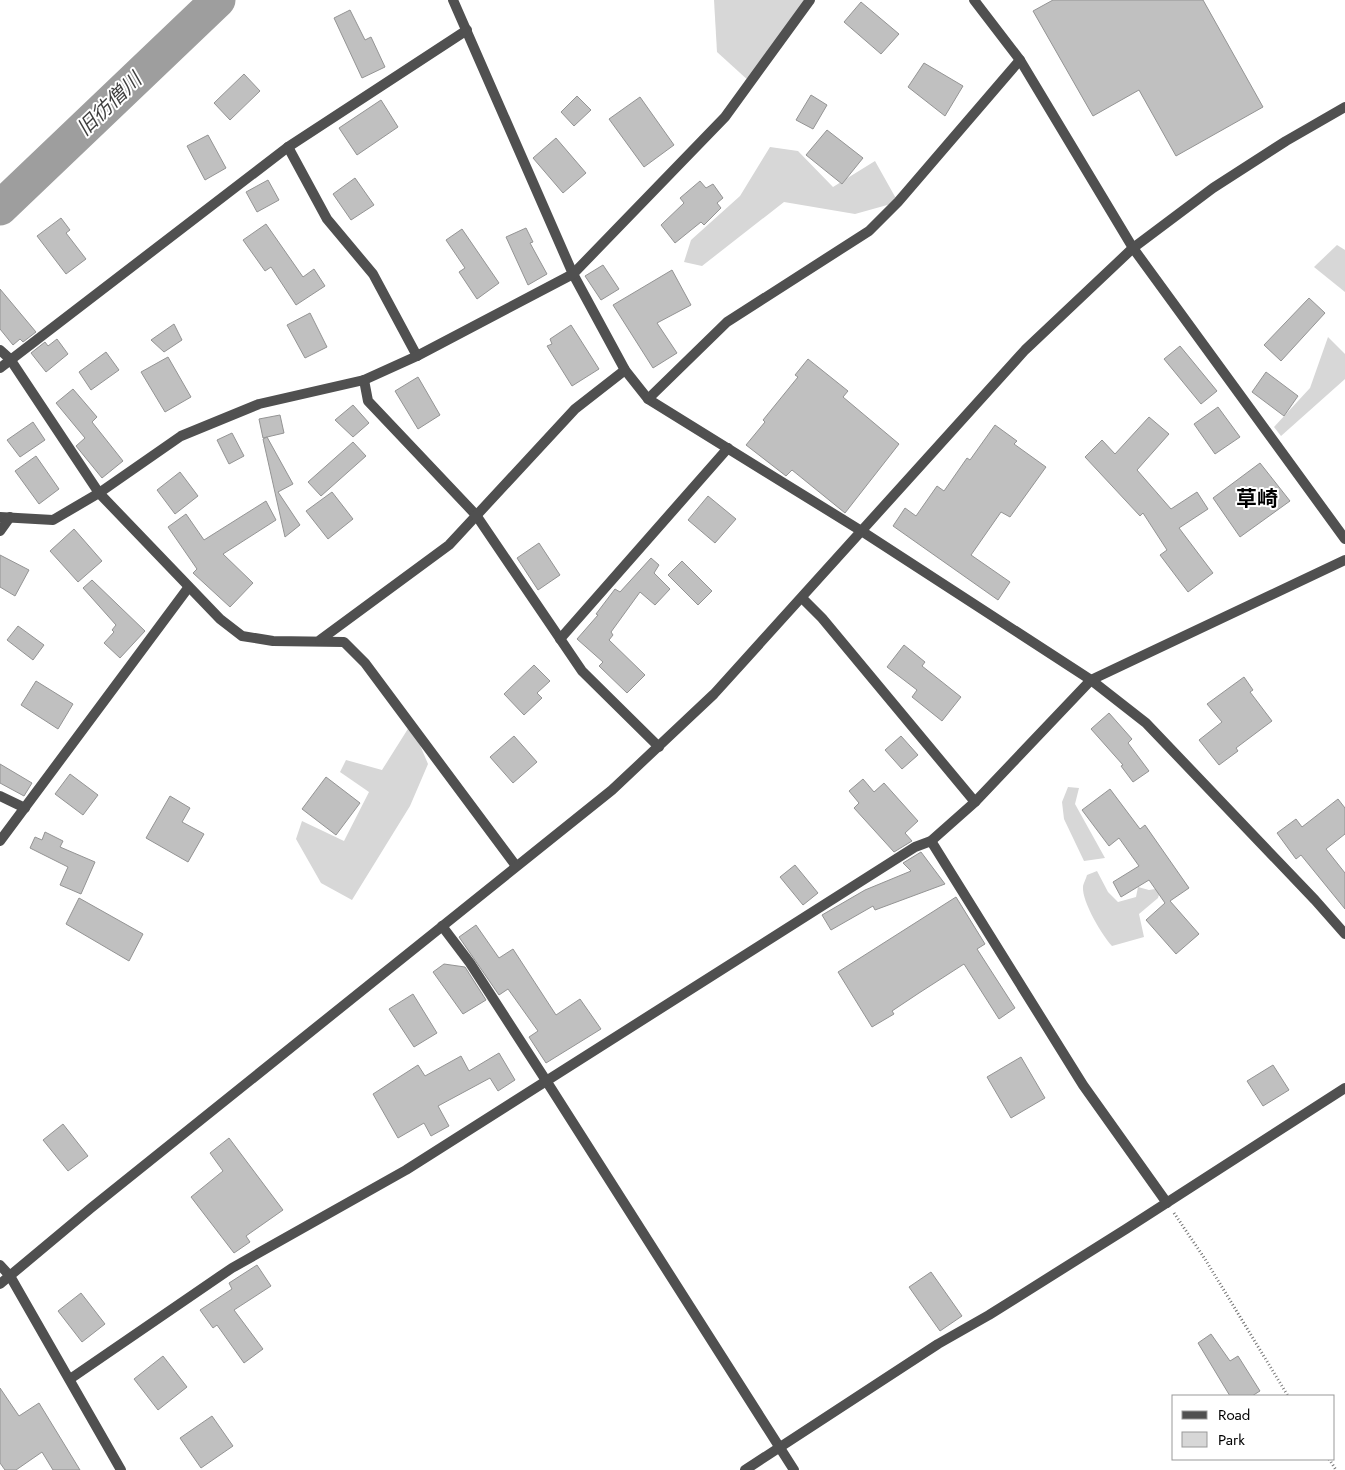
<svg xmlns="http://www.w3.org/2000/svg" width="1345" height="1470" font-family="Jost,'Noto Sans JP',sans-serif">
  <style>
    .green { fill: #d7d7d7 }
    .lines { fill: none; stroke-linecap: round; stroke-linejoin: round }
    .river { stroke: #9e9e9e; stroke-width: 35 }
    .building { fill: #c0c0c0; stroke: #949494 }
    .path { stroke: #727272; stroke-width: 3; stroke-dasharray: 1 2.5; stroke-linecap: butt }
    .minor { stroke: #505050; stroke-width: 10 }
    .tertiary { stroke: #505050; stroke-width: 10 }
    .labels { text-anchor: middle; stroke-width: 4; stroke-linejoin: round; paint-order: stroke }
    .water-label { font-size: 20px; font-style: italic; fill: #3f3f3f; stroke: #fff }
    .quarter-label { font-size: 21px; font-weight: bold; fill: #000; stroke: #fff }
  </style>
  <rect width="100%" height="100%" fill="#fff"/>
  <g class="green">
    <polygon points="714,0 810,0 750,82 717,52"/>
    <polygon points="770,147 798,151 833,187 875,161 898,202 855,214 784,202 702,266 684,262 691,240 740,196"/>
    <polygon points="1337,245 1345,250 1345,292 1314,267"/>
    <polygon points="1328,337 1345,354 1345,379 1281,436 1274,427 1310,388"/>
    <polygon points="411,724 428,764 410,806 352,900 321,883 296,839 302,821 344,841 369,792 340,772 346,760 382,770"/>
    <polygon points="1068,787 1079,788 1075,804 1105,858 1084,861 1064,819 1062,802"/>
    <path d="M1097,871L1108,892L1118,902L1136,897L1138,887L1149,890L1161,888L1158,898L1139,914L1144,937L1112,946C1102,935 1082,902 1083,887C1083,884 1086,879 1087,875Z"/>
  </g>
  <g class="lines">
    <polyline class="river" points="0,208 218,0"/>
  </g>
  <g class="building">
    <polygon points="1053,0 1203,0 1263,107 1176,156 1139,90 1093,116 1033,11"/>
    <polygon points="861,2 899,34 881,54 844,22"/>
    <polygon points="350,10 365,40 371,37 385,67 362,78 334,18"/>
    <polygon points="924,63 963,86 945,116 908,87"/>
    <polygon points="244,74 260,91 230,120 214,103"/>
    <polygon points="811,95 827,105 813,129 796,120"/>
    <polygon points="577,96 591,110 574,126 561,112"/>
    <polygon points="640,97 674,145 644,167 609,119"/>
    <polygon points="381,100 398,127 357,155 339,128"/>
    <polygon points="827,130 863,158 842,184 806,155"/>
    <polygon points="208,135 226,168 205,180 187,146"/>
    <polygon points="556,138 586,173 563,193 533,158"/>
    <polygon points="355,178 374,205 351,220 333,194"/>
    <polygon points="268,180 279,200 257,212 246,192"/>
    <polygon points="700,181 706,188 713,184 723,198 717,203 721,208 704,225 701,222 675,243 661,225 684,203 680,198"/>
    <polygon points="61,218 70,230 66,233 86,259 66,274 37,236"/>
    <polygon points="266,224 303,277 314,269 325,286 296,305 271,267 265,271 243,240"/>
    <polygon points="526,228 533,242 530,243 547,274 528,285 506,237"/>
    <polygon points="462,229 499,283 477,299 459,272 465,268 446,240"/>
    <polygon points="603,265 619,289 601,300 585,276"/>
    <polygon points="672,270 691,305 657,323 677,353 653,368 613,305"/>
    <polygon points="0,289 36,332 23,342 20,339 13,345 0,329"/>
    <polygon points="1309,298 1325,313 1281,361 1264,345"/>
    <polygon points="310,313 327,347 305,358 287,325"/>
    <polygon points="174,324 182,340 164,352 151,340"/>
    <polygon points="571,325 599,369 572,386 547,346 552,344 550,339"/>
    <polygon points="57,339 68,354 46,372 31,353 45,342 48,346"/>
    <polygon points="1180,346 1217,391 1201,404 1164,359"/>
    <polygon points="106,352 119,370 91,390 79,372"/>
    <polygon points="168,357 191,397 165,412 141,372"/>
    <polygon points="808,359 848,391 843,397 899,444 845,513 792,470 786,476 746,445 765,422 763,420 798,377 795,375"/>
    <polygon points="1266,372 1298,396 1284,416 1252,392"/>
    <polygon points="418,377 440,415 418,429 395,391"/>
    <polygon points="73,389 97,417 92,422 123,461 102,478 76,446 85,438 56,403"/>
    <polygon points="353,405 369,423 353,437 335,420"/>
    <polygon points="1218,407 1240,437 1215,454 1194,424"/>
    <polygon points="280,415 284,433 263,438 259,419"/>
    <polygon points="1149,417 1169,434 1137,470 1171,509 1197,492 1208,509 1179,528 1213,573 1188,592 1160,555 1167,550 1143,513 1140,516 1085,457 1102,440 1115,454"/>
    <polygon points="33,422 45,440 20,457 7,440"/>
    <polygon points="995,425 1017,441 1014,444 1046,467 1010,517 1001,512 971,555 1010,582 998,600 893,526 905,508 916,516 937,486 944,491 967,458 970,460"/>
    <polygon points="232,433 244,456 229,464 217,440"/>
    <polygon points="267,437 293,484 278,492 300,525 285,537 263,439"/>
    <polygon points="353,442 366,456 321,496 308,482"/>
    <polygon points="36,456 59,489 39,504 15,471"/>
    <polygon points="1260,463 1290,501 1240,537 1213,498"/>
    <polygon points="180,472 198,496 175,514 157,490"/>
    <polygon points="332,492 353,519 328,539 306,511"/>
    <polygon points="708,496 736,519 715,543 688,520"/>
    <polygon points="266,501 276,520 223,554 253,583 230,607 193,573 197,569 168,527 186,514 204,540"/>
    <polygon points="74,529 102,561 78,582 50,551"/>
    <polygon points="539,543 560,575 538,590 517,558"/>
    <polygon points="0,555 29,570 15,596 0,587"/>
    <polygon points="651,558 659,565 654,573 670,589 655,605 640,592 611,632 613,635 609,640 645,675 627,693 599,666 603,662 577,639 598,615 596,614 615,589 620,592"/>
    <polygon points="682,561 712,591 698,605 668,575"/>
    <polygon points="92,580 145,631 120,658 104,643 114,632 112,630 116,625 83,588"/>
    <polygon points="18,626 44,645 33,660 7,640"/>
    <polygon points="904,645 925,662 922,666 961,697 942,721 912,697 917,690 887,667"/>
    <polygon points="534,665 550,681 537,693 542,698 524,715 504,694"/>
    <polygon points="1244,677 1253,690 1250,692 1272,721 1236,748 1238,751 1219,765 1199,740 1222,722 1207,704"/>
    <polygon points="36,681 73,704 58,729 21,705"/>
    <polygon points="1109,713 1132,739 1128,743 1149,771 1133,782 1121,766 1123,765 1091,729"/>
    <polygon points="514,736 537,762 513,783 490,757"/>
    <polygon points="901,736 918,755 902,769 885,750"/>
    <polygon points="0,764 32,783 24,796 0,783"/>
    <polygon points="70,774 98,795 83,815 55,794"/>
    <polygon points="326,777 360,803 336,835 302,809"/>
    <polygon points="863,779 874,792 884,783 918,821 905,833 912,841 894,852 854,808 859,803 849,791"/>
    <polygon points="1110,789 1140,829 1145,825 1189,888 1170,901 1199,934 1176,954 1146,920 1165,903 1149,880 1121,897 1113,882 1139,866 1119,838 1109,846 1082,810"/>
    <polygon points="170,796 190,808 182,822 204,834 188,862 146,838"/>
    <polygon points="1338,799 1345,808 1345,834 1326,849 1345,873 1345,909 1301,855 1296,859 1277,833 1296,819 1302,827"/>
    <polygon points="45,832 63,841 60,847 95,862 81,894 60,885 68,867 30,848 35,837 42,840"/>
    <polygon points="921,852 945,884 875,910 873,906 831,930 822,915 865,890 911,871 903,863"/>
    <polygon points="795,865 818,893 803,905 780,877"/>
    <polygon points="956,897 985,944 977,949 1015,1008 999,1019 964,964 919,993 892,1011 894,1014 872,1027 838,972"/>
    <polygon points="79,898 143,934 129,961 66,924"/>
    <polygon points="476,925 499,958 513,949 556,1015 580,999 601,1029 546,1063 529,1037 538,1031 508,989 499,995 459,937"/>
    <polygon points="444,964 465,967 486,1000 463,1014 433,972"/>
    <polygon points="413,994 437,1033 414,1047 389,1009"/>
    <polygon points="499,1053 515,1080 498,1091 490,1078 438,1106 449,1126 431,1136 424,1123 398,1138 373,1094 418,1065 425,1076 461,1056 469,1071"/>
    <polygon points="1021,1057 1045,1098 1011,1118 987,1077"/>
    <polygon points="1273,1065 1289,1090 1263,1106 1247,1081"/>
    <polygon points="63,1124 88,1156 68,1171 43,1140"/>
    <polygon points="229,1138 283,1210 246,1236 250,1242 234,1253 191,1197 223,1171 210,1153"/>
    <polygon points="257,1265 271,1286 234,1310 263,1349 244,1363 217,1325 213,1328 200,1310 232,1289 229,1283"/>
    <polygon points="931,1272 962,1316 940,1331 909,1287"/>
    <polygon points="81,1293 105,1324 82,1342 58,1311"/>
    <polygon points="1211,1334 1230,1361 1238,1356 1260,1391 1252,1396 1230,1396 1198,1343"/>
    <polygon points="163,1356 187,1387 158,1410 134,1379"/>
    <polygon points="0,1388 19,1416 39,1403 80,1470 53,1470 42,1452 16,1470 5,1470 0,1463"/>
    <polygon points="212,1416 233,1446 201,1468 180,1438"/>
  </g>
  <g class="lines">
    <g class="path">
      <polyline points="1174,1213 1205,1259 1288,1396"/>
      <polyline points="1329,1459 1336,1470"/>
    </g>
    <g class="minor">
      <polyline points="453,0 573,274 625,370 648,399 863,532 1091,680 1146,723 1315,900 1345,934"/>
      <polyline points="974,0 1020,60 1133,248 1345,539"/>
      <polyline points="288,147 327,219 373,274 417,356"/>
      <polyline points="0,350 10,359 99,493 220,619 242,636 273,641 344,642 365,663 516,866"/>
      <polyline points="0,368 288,147 467,30"/>
      <polyline points="364,380 368,401 476,515 582,671 659,747"/>
      <polyline points="648,399 727,322 869,231 898,202 1020,60"/>
      <polyline points="0,517 53,520 99,493 181,436 259,404 364,380 417,356 573,274 725,117 810,0"/>
      <polyline points="0,531 10,517"/>
      <polyline points="802,598 822,618 975,802"/>
      <polyline points="560,639 728,448"/>
      <polyline points="320,640 449,545 575,409 625,370"/>
      <polyline points="0,796 25,808"/>
      <polyline points="0,841 188,588"/>
      <polyline points="931,841 1083,1085 1167,1203"/>
      <polyline points="442,926 470,963 547,1082 794,1470"/>
      <polyline points="70,1379 232,1268 406,1170 915,847 931,841 975,802 1091,680 1345,560"/>
      <polyline points="745,1470 938,1344 989,1315 1126,1229 1345,1088"/>
    </g>
    <g class="tertiary">
      <polyline points="0,1265 10,1276 121,1470"/>
      <polyline points="0,1284 91,1208 612,790 714,694 1025,350 1133,248 1213,188 1286,141 1345,107"/>
    </g>
  </g>
  <g class="labels">
    <g class="water-label">
      <text transform="translate(109 104) rotate(-44)" y="7">旧彷僧川</text>
    </g>
    <g class="quarter-label">
      <text x="1257" y="506">草崎</text>
    </g>
  </g>
  <rect x="1172" y="1395" width="162" height="65" fill="#ffffff" stroke="#999999"/>
  <rect x="1182" y="1411" width="25" height="8" fill="#505050" stroke="#999999"/>
  <text x="1218" y="1420" font-size="15" fill="#000000">Road</text>
  <rect x="1182" y="1432" width="25" height="15" fill="#d7d7d7" stroke="#999999"/>
  <text x="1218" y="1445" font-size="15" fill="#000000">Park</text>
</svg>
